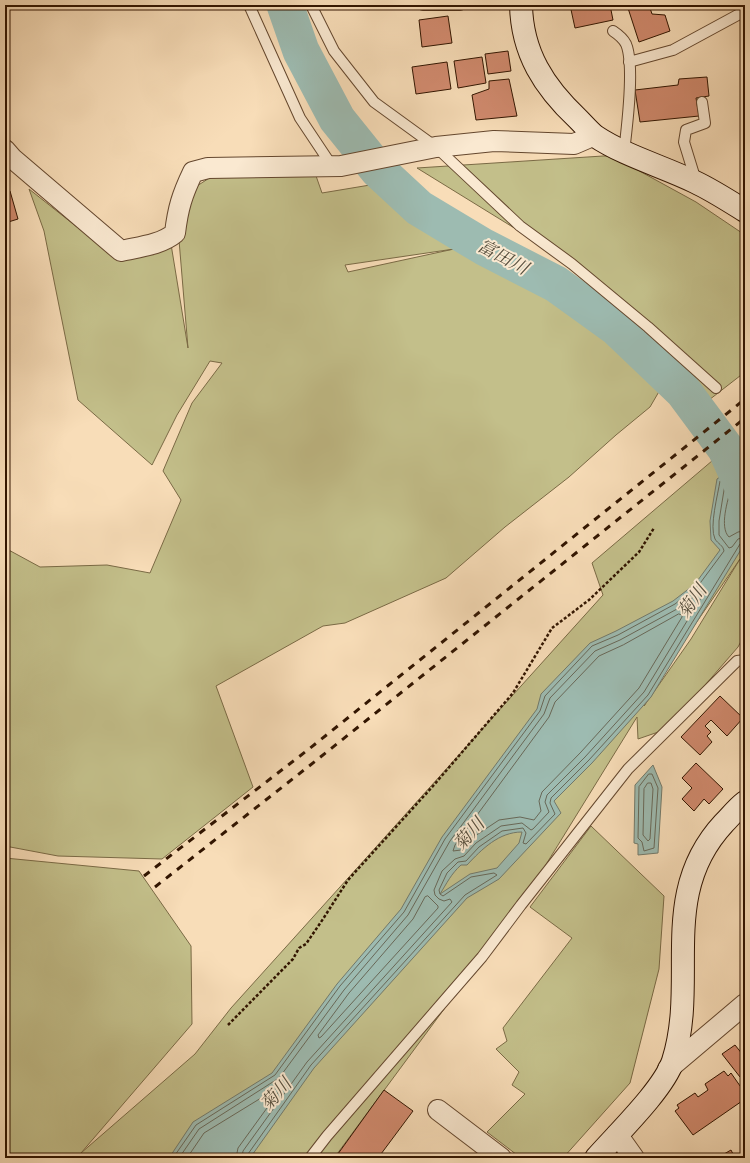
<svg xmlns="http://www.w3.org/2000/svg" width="750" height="1163" font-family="'IM FELL DW Pica','Noto Serif JP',serif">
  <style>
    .green { fill: #c3bf8a; stroke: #7a6a45; fill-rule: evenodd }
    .water { fill: #9dbbb1; stroke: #72796a; fill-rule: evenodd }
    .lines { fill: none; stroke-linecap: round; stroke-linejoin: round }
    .shore { stroke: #686858; stroke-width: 1 }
    .river { stroke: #9dbbb1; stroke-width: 37 }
    .building { fill: #d18a6e; stroke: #321500 }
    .lane-casing { stroke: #64472e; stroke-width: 12 }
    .street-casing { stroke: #64472e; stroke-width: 22 }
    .secondary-casing { stroke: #321500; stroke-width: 24 }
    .path { stroke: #321500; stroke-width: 2.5; stroke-dasharray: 3 2; stroke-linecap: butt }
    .lane { stroke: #fae9d1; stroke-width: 10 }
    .street { stroke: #fae9d1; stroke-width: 20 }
    .secondary { stroke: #fae9d1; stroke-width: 22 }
    .rail { stroke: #321500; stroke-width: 3; stroke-dasharray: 7 7; stroke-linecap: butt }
    .labels { text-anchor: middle; stroke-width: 4; stroke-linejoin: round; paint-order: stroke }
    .water-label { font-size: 18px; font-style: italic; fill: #574f3e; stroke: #fae9d1 }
  </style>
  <rect width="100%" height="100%" fill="#f8ddb8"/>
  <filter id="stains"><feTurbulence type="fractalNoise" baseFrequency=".005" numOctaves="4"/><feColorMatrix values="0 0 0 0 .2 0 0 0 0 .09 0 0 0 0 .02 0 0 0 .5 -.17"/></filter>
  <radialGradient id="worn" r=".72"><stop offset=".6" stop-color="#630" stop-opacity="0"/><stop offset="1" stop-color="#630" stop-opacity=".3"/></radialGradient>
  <g class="green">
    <polygon points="603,156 612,156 696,202 745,235 745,372 709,400 665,342 584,271 417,168"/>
    <path d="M315,173L322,193L370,185L464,247L509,260L567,304L617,328L664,383L650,407L616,435L569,477L505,527L446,578L345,623L323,626L216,686L253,787L162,859L58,856L5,846V548L40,567L107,565L150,573L181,500L163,471L192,403L222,363L210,361L177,415L152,465L78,400L44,231L29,189L101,246L170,238L188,348L179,240L183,195L214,175ZM454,249L348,272L345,265Z"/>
    <path d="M745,437V634L738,647L667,729L638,739L637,717L521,905L334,1158H5V858L139,871L191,946L192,1024L81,1153L195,1054L231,1008L603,595L592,563L726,449ZM740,559L691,639L644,706L685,639Z"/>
    <polygon points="591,826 664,896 659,969 630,1083 563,1158 521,1158 487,1132 525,1094 512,1085 519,1072 496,1049 507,1041 503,1028 572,938 530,907"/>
  </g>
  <g class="water">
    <path d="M745,459V543L651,697L592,763L554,801L561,813L499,879L467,898L314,1068L250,1158H169L193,1122L272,1073L337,984L401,909L442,837L537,709L541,694L590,643L616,631L673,601L695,584L720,550L711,540L710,521L717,479ZM522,832L519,843L497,868L470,874L440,894C447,883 451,874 461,865H467C482,849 499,832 522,832Z"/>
    <polygon points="653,765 662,787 658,853 638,855 638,844 634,843 635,785"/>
  </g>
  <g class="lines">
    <g class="shore">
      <polyline points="745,470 725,484 719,521 719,535 729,548 732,547 738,539 745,537"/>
      <path d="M745,477L731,488C728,500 719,527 729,537L738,532L745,531"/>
      <polygon points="679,614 682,615 682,617 639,688 581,752 542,792 539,801 541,811 534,820 520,817 499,820 472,838 461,850 453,851 455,845 549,717 555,702 599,656 623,645"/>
      <polygon points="649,774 652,774 658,788 654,848 644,851 642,842 638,838 639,787"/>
      <polygon points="648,783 651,783 653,789 650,839 648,841 643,835 644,789"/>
      <polygon points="428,896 438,906 438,908 321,1037 319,1038 318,1035 349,993 413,919 425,897"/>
      <path d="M173,1158L196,1125L275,1075L340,986L404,912L445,839L540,711L545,696L592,646L618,635L675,604L698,586L724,551C723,545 718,544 715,539C709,527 718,494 720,481L745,463"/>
      <polyline points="179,1158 199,1129 279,1078 344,990 408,915 450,841 544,714 550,698 595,651 620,640 677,609 703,590 704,593 644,692 585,757 547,795 545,802 549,812 533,829 531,830 522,823 501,826 476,843 464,856 455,859 442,871 434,890 435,895 439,899 444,901 450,899 452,902 307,1062 243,1151 242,1158"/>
      <polyline points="187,1158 204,1133 279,1087 280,1090 238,1148 236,1158"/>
      <polyline points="247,1158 248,1154 311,1065 465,895 497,875 494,873 471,877 443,896 440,894 439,890 447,873 458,862 466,861 479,847 502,831 523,828 526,833 523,843 526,844 555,814 550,803 551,798 589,760 648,695 740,544 745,542"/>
    </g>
    <polyline class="river" points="285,5 301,51 337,119 378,170 419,208 484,247 556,284 617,328 683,391 726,449 745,491"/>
  </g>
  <g class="building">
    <polygon points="389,5 410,5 389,9"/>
    <polygon points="570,5 610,5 613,20 575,28"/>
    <polygon points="627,5 649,5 652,14 665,15 670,31 639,42"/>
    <polygon points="448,16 452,43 422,47 419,20"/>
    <polygon points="508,51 511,71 488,74 485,54"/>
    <polygon points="482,57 486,83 458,88 454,61"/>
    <polygon points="447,62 451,89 416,94 412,67"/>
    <polygon points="707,77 709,96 696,98 699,116 640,122 635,90 678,85 679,79"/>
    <polygon points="509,79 517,116 476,120 472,95 489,89 489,81"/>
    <polygon points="10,191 18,219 5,223 5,193"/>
    <polygon points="745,692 745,700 741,694"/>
    <polygon points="720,696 743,718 727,736 711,720 705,726 711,732 707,736 712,742 700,755 681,737"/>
    <polygon points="696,763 723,789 709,804 704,799 694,811 682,799 692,788 682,778"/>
    <polygon points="735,1045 743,1055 745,1055 745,1073 740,1077 722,1054"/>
    <polygon points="724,1071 728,1076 731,1073 745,1093 745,1099 693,1135 675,1111 679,1108 677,1105 695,1093 698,1097 708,1090 705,1084"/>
    <polygon points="384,1090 413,1111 378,1158 335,1158"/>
    <polygon points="731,1150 735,1158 717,1158"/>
  </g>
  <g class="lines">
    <defs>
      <g id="lane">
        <polyline points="249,5 300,118 332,166"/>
        <polyline points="311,5 334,51 374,102 436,147 520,226 572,264 648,327 716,388"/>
        <polyline points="423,5 460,5"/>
        <path d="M613,31C619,35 623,38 626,44C635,65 627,127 624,152"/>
        <polyline points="629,62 673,50 745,11"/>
        <polyline points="696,181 684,142 686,130 705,123 702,102"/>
        <polyline points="310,1158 327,1136 482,957 521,905 628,769 737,661 745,660"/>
      </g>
      <g id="street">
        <path d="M5,150L12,158L121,251C138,247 161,245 175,233C178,208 182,195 193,172L208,168L341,166L436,147L494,141L574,144L595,135"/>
        <polyline points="668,1069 745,1004"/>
        <polyline points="438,1110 501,1158"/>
        <polyline points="617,1134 634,1158"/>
      </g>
      <g id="secondary">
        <path d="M521,5C522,53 544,87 578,119C583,124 589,131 595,136C625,156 662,166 695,182C712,190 729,201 745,211"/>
        <path d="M596,1158C617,1134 663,1090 673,1061C699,979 657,895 724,823C731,816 737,808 745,802"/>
      </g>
    </defs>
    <use href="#lane" class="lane-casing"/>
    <use href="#street" class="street-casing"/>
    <use href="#secondary" class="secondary-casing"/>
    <polyline class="path" points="228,1025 293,959 299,948 306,944 323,919 348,880 433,786 513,693 552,628 589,600 639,552 654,528"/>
    <use href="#lane" class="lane"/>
    <use href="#street" class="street"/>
    <use href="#secondary" class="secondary"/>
    <g class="rail">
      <polyline points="144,876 309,749 745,399"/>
      <polyline points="155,887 318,759 745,418"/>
    </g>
  </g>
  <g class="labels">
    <g class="water-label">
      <text transform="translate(503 257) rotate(28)" y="6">富田川</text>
      <text transform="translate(692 601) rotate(-55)" y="6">菊川</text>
      <text transform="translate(469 834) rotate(-49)" y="6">菊川</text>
      <text transform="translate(276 1094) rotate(-48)" y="6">菊川</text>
    </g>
  </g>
  <rect width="750" height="1163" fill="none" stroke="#f8ddb8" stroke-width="20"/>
  <rect x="6" y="6" width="738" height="1151" fill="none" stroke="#321500" stroke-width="2"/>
  <rect x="10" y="10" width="730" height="1143" fill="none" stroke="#321500"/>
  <rect width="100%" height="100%" filter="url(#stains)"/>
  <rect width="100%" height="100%" fill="url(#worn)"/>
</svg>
